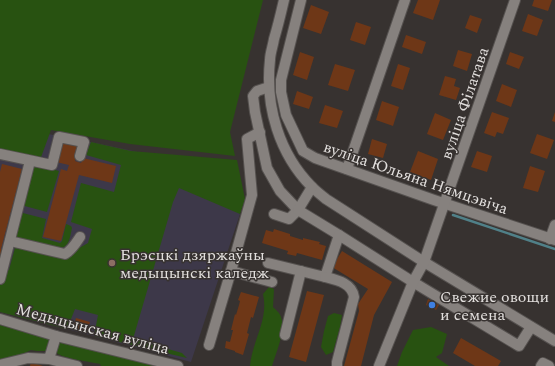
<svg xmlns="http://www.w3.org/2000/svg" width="555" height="366" font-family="Spectral,serif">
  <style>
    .education { fill: #3d3849 }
    .green { fill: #285211 }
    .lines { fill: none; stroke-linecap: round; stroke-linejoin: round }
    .stream { stroke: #508088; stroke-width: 2.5 }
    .building { fill: #6e3717 }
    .minor-casing { stroke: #55514f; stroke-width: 12 }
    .minor { stroke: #86817e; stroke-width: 10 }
    .education-dot { fill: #8d6e63; stroke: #373230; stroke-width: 1.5 }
    .shop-dot { fill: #3f7fe0; stroke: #373230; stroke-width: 1.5 }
    .labels { text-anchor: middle; stroke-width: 3; stroke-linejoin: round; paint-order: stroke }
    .street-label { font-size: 16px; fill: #e2dfdd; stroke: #373230 }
    .poi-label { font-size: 16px; fill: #e2dfdd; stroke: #373230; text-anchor: start }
  </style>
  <rect width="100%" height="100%" fill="#373230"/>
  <polygon class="education" points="0,125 91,142 217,169 240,214 191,362 67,329 0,312"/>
  <g class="green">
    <polygon points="0,0 263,0 230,132 235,156 130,144 51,130 40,160 0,151"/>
    <polygon points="91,142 131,151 237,160 245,199 240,214 179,188 173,202 133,339 182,353 187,358 94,336 98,315 75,309 67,329 0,312 0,285 5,270 9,270 16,244 20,246 72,256 74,251 88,243 92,229 71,222 81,183 114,192 121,165 86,155"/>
    <polygon points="32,166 44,167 59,171 47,212 21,205"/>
    <path d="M19,212L46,219L42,238L60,243L62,241L66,224L71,226L72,228C70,236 70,246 61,248L17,238L14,231Z"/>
    <path d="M269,287L274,289L273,307C276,310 280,313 281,317C286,331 276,353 272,366H250C252,341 269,320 263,294Z"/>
    <polygon points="334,313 342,315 340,327 333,352 326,355 321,347 324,331 328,316"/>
    <polygon points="0,325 51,340 49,348 46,351 37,351 31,350 18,356 0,360"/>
    <polygon points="431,327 447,334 442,353 436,357 449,366 397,366 402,352 413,330"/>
    <path d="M59,343H65L165,366H101L100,364C92,362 61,358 57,353C53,350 57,346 59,343Z"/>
  </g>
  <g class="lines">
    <polyline class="stream" points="453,215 555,249"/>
  </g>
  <g class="building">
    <polygon points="418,0 440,0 433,20 413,13"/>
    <polygon points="534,0 552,0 548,11 532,6"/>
    <polygon points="311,5 329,12 321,34 303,28"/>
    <polygon points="528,14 543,20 537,36 522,31"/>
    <polygon points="470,15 482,19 477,33 465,28"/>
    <polygon points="356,22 371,27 365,45 350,40"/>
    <polygon points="406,35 426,42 422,54 402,47"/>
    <polygon points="458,50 472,54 467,71 453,66"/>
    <polygon points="300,52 314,57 307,80 293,75"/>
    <polygon points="510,52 524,57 519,69 506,64"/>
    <polygon points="335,64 355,70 348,91 328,85"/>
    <polygon points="398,64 410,68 403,90 391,86"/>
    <polygon points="445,76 456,79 454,86 460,88 456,100 439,95"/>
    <polygon points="502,84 517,90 511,107 496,101"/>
    <polygon points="297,91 313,97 309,109 293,104"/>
    <polygon points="382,101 399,107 393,126 376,120"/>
    <polygon points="325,105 343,111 337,128 319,123"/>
    <polygon points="492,112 509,118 503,134 497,132 495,137 484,133"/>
    <polygon points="555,112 555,122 552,121"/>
    <polygon points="435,113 451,120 443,140 427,134"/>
    <polygon points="537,134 554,140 547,159 530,153"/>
    <polygon points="372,139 387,144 383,158 368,154"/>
    <polygon points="62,142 78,146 75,161 81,163 83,158 116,166 112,183 79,175 61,241 43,237 61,169 67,171 69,165 56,162"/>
    <polygon points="418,151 438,159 431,180 410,172"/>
    <polygon points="477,151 492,156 487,172 471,167"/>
    <polygon points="2,164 22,169 1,249 4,250 0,261 0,172"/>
    <polygon points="530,166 545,171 538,192 523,188"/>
    <polygon points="274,229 290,234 290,236 303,240 303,238 320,242 319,244 326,246 322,260 297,253 296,256 287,254 288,251 262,243 266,230 273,232"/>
    <polygon points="342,251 392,282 374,315 361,366 344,366 359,311 358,304 368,289 332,267"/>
    <polygon points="307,291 324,295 306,362 289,357"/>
    <polygon points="241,292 259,297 253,318 251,317 247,333 249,334 243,355 235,352 235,351 225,348 226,341 230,342 233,330 231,330 235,314 236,315 239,305 240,301 238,300"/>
    <polygon points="428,299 439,305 436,310 426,305"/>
    <polygon points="76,318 90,322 87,332 73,328"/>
    <polygon points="461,338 501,361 498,366 475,366 453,353"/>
    <polygon points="31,362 43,366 30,366"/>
  </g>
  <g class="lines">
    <defs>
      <g id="minor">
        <path d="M284,0C281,13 278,26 274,39C273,46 270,53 270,60C265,106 279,154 312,187C316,191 321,195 326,199L424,262L555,341"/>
        <polyline points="301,0 281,80 281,92 286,115 303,151 315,158 434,200 555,240"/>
        <polyline points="269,87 257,91 253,96 255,112 267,168 280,191 298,210 289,219 274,214"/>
        <polyline points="0,154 52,165 59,137 84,142 80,156"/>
        <polyline points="347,169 405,0"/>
        <polyline points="312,187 298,210 339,235"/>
        <polyline points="550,239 555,225"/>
        <path d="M10,241L65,254C72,250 76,243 80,237"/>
        <polyline points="268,263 325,277 339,235 413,282 519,346 531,327"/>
        <polyline points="231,271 272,282"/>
        <path d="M325,277C337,280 352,283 354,297L337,362V366"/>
        <polyline points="0,279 30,161"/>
        <polyline points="0,319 56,336 178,366"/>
        <polyline points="285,335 301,271"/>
        <polyline points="209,345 231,271 252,195 247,139 260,132"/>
        <polyline points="49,359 77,366"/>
        <polyline points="0,365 28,358 49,359 56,336"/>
        <polyline points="379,366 413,282 424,262 515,0"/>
        <polyline points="541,366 543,363 549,366"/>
      </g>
    </defs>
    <use href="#minor" class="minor-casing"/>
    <use href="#minor" class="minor"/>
  </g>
  <circle class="education-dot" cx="112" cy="263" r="4"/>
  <circle class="shop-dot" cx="432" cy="305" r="4"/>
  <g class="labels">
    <g class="street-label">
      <text transform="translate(464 103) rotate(-71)" y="6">вуліца Філатава</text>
      <text transform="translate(416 177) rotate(19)" y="6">вуліца Юльяна Нямцэвіча</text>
      <text transform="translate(93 328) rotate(15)" y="6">Медыцынская вуліца</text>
    </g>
    <g class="poi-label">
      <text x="120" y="260">Брэсцкі дзяржаўны<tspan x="120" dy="18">медыцынскі каледж</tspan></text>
      <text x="440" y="302">Свежие овощи<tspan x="440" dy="18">и семена</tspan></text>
    </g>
  </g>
</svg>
